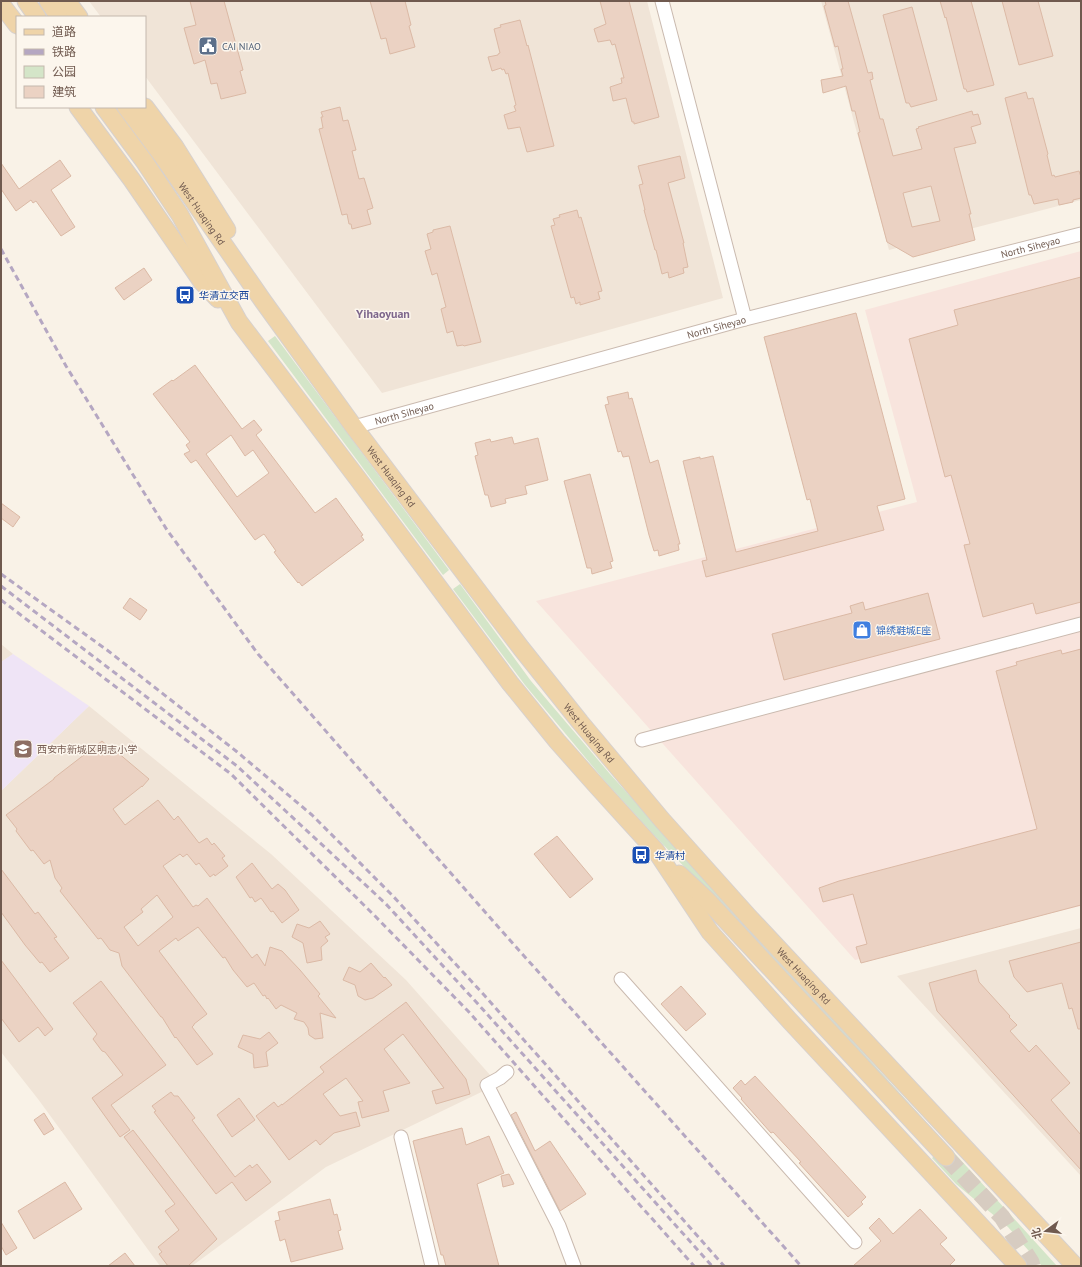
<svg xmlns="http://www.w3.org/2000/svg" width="1082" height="1267" font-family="'PT Sans','Noto Sans SC',sans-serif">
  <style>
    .residential { fill: #f0e4d7 }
    .commercial { fill: #f8e4dd }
    .education { fill: #efe4f6 }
    .green { fill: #d4e5c8 }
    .building { fill: #ebd2c3; stroke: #dbb9a5; fill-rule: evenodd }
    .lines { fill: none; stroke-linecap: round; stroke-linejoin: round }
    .major-tunnel { stroke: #d7ccc1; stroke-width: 17; stroke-dasharray: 17 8; stroke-linecap: butt }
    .minor-casing { stroke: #cabaaf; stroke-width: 15 }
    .major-casing { stroke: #d7d1ce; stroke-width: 19 }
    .minor { stroke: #fff; stroke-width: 13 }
    .major { stroke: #efd4a9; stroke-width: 17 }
    .rail { stroke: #b5a7c2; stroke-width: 3; stroke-dasharray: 6 4; stroke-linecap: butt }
    .labels { text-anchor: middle; stroke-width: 3; stroke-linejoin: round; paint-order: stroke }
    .service-label { font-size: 10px; fill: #4e5e75; stroke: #fcf6ed; text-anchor: start }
    .street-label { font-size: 10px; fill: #705a4f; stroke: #fcf6ed }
    .transit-label { font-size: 10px; fill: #164399; stroke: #fcf6ed; text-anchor: start }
    .shop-label { font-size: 10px; fill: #366cbe; stroke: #fcf6ed; text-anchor: start }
    .education-label { font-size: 10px; fill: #785e54; stroke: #fcf6ed; text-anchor: start }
    .quarter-label { font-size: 12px; font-weight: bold; fill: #7e678c; stroke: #fcf6ed }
  </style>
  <rect width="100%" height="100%" fill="#f9f2e7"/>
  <g class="residential">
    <polygon points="89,1 647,1 723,298 382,393 145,76 145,17 101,17"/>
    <polygon points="821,1 1081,1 1081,200 889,250"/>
    <polygon points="1,644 13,654 1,662"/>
    <polygon points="89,706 271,854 406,980 498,1084 326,1167 192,1266 160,1266 38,1099 1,1052 1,791"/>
    <polygon points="1081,928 1081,1176 897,976"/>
  </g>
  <polygon class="commercial" points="1081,251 1081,906 855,960 536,601 917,502 865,310"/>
  <polygon class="education" points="13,654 89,706 1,791 1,662"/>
  <g class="green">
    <polygon points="275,336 449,570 443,575 268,341"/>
    <polygon points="460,584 531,681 610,774 1057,1266 1042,1266 1008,1227 956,1184 932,1158 944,1148 731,916 655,836 604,780 525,685 453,589"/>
  </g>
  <g class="building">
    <polygon points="190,1 224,1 243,70 240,71 246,93 221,99 217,83 211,84 205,60 194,64 184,28 196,25"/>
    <polygon points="370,1 405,1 411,25 409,26 415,47 390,54 386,38 381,39"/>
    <polygon points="600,1 629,1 659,117 634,124 634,122 632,122 626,98 613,101 610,87 622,83 621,78 624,78 615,44 612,45 610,40 598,42 594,29 606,24"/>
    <path d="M825,1H848L868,73L872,72L873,79L870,80L880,119H883L893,156L922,149L916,129L919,128L918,127L972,111L973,115L978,114L981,124L971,127L976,143L954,148L969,206L971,214H969L975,240L913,257L887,242L858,133L860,132L855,111H852L846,86L823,93L821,80L843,76L841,69H843L838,46L835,47L824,6L826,5ZM931,186L940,221L912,227L903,193Z"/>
    <polygon points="940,1 971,1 994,85 967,92 966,89 964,89 946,17 945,18"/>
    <polygon points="1002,1 1038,1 1053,56 1019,65"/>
    <polygon points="912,7 937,100 911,107 909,103 906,103 883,15"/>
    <polygon points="520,20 527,46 528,45 554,146 527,152 520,127 508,129 504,115 516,111 514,106 516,105 508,73 506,74 504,69 502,70 501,68 492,71 488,57 498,55 498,54 500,53 494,29 501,27 500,25"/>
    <polygon points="1026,92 1028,99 1033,98 1048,154 1047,155 1052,176 1054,175 1055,177 1079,171 1081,177 1081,198 1073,200 1073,202 1059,205 1058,199 1034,204 1031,195 1029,195 1005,98"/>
    <polygon points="340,107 343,121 348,120 356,150 352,151 359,179 364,178 373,208 367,210 371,224 352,229 351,224 349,224 347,214 342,215 319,129 323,128 321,117 323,117 321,112"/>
    <polygon points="680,156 685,178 668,183 684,243 683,243 688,267 683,268 684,273 669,278 668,272 662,274 656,250 655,250 644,210 645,210 639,185 643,184 638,166"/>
    <polygon points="60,160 71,176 51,190 75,227 61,236 36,201 33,203 31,200 16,211 1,189 1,163 19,189"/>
    <polygon points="577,210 579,218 581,217 602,291 598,292 600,299 580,305 580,302 576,304 574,297 571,298 551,226 555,225 553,219 560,217 559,215"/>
    <polygon points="450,226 481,342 464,346 463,345 457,346 453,331 447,333 441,309 446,307 437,273 432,275 425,251 431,249 427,234 433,232 433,230"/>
    <polygon points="144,268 152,280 124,300 115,288"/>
    <polygon points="1081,277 1081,602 1036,614 1033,603 983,617 964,545 970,544 951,475 945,477 909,339 958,325 954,310"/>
    <polygon points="856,313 905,499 877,506 884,530 706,577 702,561 707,560 683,461 700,457 700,459 713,456 736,552 818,531 810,499 807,500 764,337"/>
    <path d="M195,365L242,429L254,420L262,430L256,435L315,513L336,498L363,535L361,536L364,540L302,586L299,582L298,583L280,560L274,552L276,551L264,534L255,540L196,460L191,463L184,454L190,451L186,445L190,442L153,394L172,380L173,381ZM231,435L245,456L253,450L269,473L237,497L206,454Z"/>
    <polygon points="628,392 629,399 632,398 650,463 658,460 680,544 678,544 679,550 659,556 658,550 654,551 649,535 629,456 623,457 621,451 618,452 605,405 609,404 607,397"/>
    <polygon points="512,437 514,444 538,438 548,480 525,486 527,494 505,499 506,503 491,507 488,495 485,495 478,468 475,456 478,455 475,443 490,439 491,442"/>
    <polygon points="590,474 613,561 610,562 612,568 592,574 591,568 587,568 564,481"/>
    <polygon points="1,503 20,517 13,527 1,518"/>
    <polygon points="928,593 940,639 784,680 772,634 852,613 850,606 863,602 865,610"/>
    <polygon points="130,598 147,610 140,620 123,608"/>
    <polygon points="1081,649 1081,905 861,963 856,947 867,944 853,894 823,902 819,888 839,881 1037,829 996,671 1017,665 1016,662 1061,650 1062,654"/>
    <path d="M102,741L110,748L111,747L149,779L142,787V786L113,809L125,825L158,800L174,820L178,816L199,843L207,838L212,845L214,843L225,856L222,858L228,866L215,876L214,874L210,877L199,863L196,865L187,854L183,857L180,854L163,866L193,907L196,905L198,906L207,898L252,958L257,954L265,966L270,947L282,951L300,970L320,994L318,996L336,1018L320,1013L323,1038L315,1039L309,1035L308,1028L304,1022L294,1019L297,1013L281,1005L276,1009L268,998L267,999L265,995L263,996L254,983L247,987L233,970L225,957L223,958L198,927L178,941L176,938L159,951L207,1014L194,1024V1025L192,1027L213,1054L197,1065L176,1037L175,1038L162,1017H161L122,966L119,953L110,950L101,938L98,939L60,891L62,888L55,878L50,860L44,864L33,850L31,851L16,831L17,829L6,815L54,779V778ZM157,895L173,917L138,946L124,927L143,912L141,909Z"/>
    <polygon points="557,836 593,879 570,898 534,854"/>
    <polygon points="252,863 272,889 278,884 285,890 299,910 282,923 273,911 271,912 261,898 255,902 252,897 250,898 236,877"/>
    <polygon points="1,869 35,914 38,912 57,937 54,938 69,958 50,972 42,962 40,963 25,945 1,912"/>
    <polygon points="320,921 330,934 325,937 328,941 321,947 322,960 307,963 303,943 292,937 297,924 309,928"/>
    <polygon points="1081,942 1081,1029 1078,1029 1072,1008 1069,1009 1062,983 1027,992 1014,977 1009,961"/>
    <polygon points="1,960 53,1029 45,1036 38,1027 19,1042 1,1018"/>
    <polygon points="371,963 384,978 385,977 392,985 373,998 365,1000 358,996 355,985 343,980 349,967 360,972"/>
    <polygon points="976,970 979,982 1010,1016 1009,1017 1017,1025 1010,1031 1029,1052 1036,1045 1070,1083 1051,1100 1081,1135 1081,1170 937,1011 929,983"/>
    <polygon points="101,981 166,1065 111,1105 130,1130 120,1137 92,1098 123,1075 105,1052 102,1051 93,1039 97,1034 73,1003"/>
    <polygon points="681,986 706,1014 686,1031 661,1004"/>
    <polygon points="406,1002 466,1079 470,1094 436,1104 432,1091 444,1088 403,1034 384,1049 410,1083 383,1091 389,1111 362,1118 358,1102 363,1101 346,1078 323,1094 340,1116 356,1112 360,1126 334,1133 320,1145 316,1140 289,1160 256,1116 274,1102 278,1107 282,1104 282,1105 324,1072 320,1067"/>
    <polygon points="269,1032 278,1043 266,1052 268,1066 254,1068 253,1054 238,1047 243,1035 260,1039"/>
    <polygon points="755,1076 866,1197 861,1202 863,1204 848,1217 799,1163 801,1162 773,1132 771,1133 741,1099 742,1098 733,1088 741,1080 745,1085"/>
    <polygon points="171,1092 174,1096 178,1096 195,1118 192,1120 235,1177 250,1165 252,1168 257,1164 271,1182 246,1201 232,1182 216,1194 154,1112 156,1111 152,1106"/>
    <polygon points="239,1098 255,1120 232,1137 217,1115"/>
    <polygon points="516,1112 535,1151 550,1141 586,1194 560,1211 511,1115"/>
    <polygon points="44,1113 54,1129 44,1135 34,1120"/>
    <polygon points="462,1128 466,1145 489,1136 504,1173 477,1184 499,1266 446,1266 443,1255 441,1255 413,1141"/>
    <polygon points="133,1130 217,1239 188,1266 168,1266 159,1254 162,1252 158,1247 179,1230 165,1211 175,1204 124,1137"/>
    <polygon points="509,1174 514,1184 503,1187 501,1176"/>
    <polygon points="65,1182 82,1209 34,1239 18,1211"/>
    <polygon points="330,1199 334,1215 337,1214 341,1230 338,1231 343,1249 291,1262 285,1239 280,1241 275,1221 280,1220 278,1212"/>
    <polygon points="920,1209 947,1238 940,1244 955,1260 949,1266 853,1266 881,1241 869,1228 879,1218 893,1234"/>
    <polygon points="1,1222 17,1248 6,1255 1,1246"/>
    <polygon points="125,1253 135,1266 108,1266"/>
  </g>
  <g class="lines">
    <polyline class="major-tunnel" points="946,1157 1002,1217 1031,1262 1032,1266"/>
    <defs>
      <g id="minor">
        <polyline points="662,1 745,319"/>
        <path id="s1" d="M354,427L745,319L1081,234"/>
        <polyline points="642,740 1081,624"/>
        <polyline points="621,979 855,1242"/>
        <polyline points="507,1072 500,1078 487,1085 559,1226 574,1266"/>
        <polyline points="401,1137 432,1266"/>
      </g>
      <g id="major">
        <polyline points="26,1 37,17"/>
        <polyline points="48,1 59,17"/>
        <polyline points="67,1 79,17"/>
        <polyline points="1,4 17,25"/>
        <polyline points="78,107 132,180 202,282 218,299"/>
        <polyline points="104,107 144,161 180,215 239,322 358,479 510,683 557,741 596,785 656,851 710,932 789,1020 1018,1266"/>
        <path id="s2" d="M126,107L161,154L263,301L354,427L521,648L580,722L662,820L748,916L1010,1196L1075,1266"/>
        <polyline points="145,107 175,147 227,230"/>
        <polyline points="679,874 707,900 946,1157"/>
      </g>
    </defs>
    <use href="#minor" class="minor-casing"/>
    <use href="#major" class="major-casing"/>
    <use href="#minor" class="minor"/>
    <use href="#major" class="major"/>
    <g class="rail">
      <polyline points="1,249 66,366 167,530 258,654 500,929 801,1266"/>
      <polyline points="1,574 107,650 236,751 312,815 392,895 485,996 724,1266"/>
      <polyline points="1,586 237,766 385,903 478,1004 712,1266"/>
      <polyline points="1,600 231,774 374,915 468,1011 694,1266"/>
    </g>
  </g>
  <defs>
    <symbol id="civic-square" viewBox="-11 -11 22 22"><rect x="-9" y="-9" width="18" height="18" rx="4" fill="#5c6f8a" stroke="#fcf6ed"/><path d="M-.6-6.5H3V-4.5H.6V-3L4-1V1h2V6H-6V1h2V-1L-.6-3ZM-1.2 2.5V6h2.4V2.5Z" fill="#fff"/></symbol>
    <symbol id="bus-square" viewBox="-11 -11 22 22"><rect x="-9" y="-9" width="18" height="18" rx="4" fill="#1a4fb4" stroke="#fcf6ed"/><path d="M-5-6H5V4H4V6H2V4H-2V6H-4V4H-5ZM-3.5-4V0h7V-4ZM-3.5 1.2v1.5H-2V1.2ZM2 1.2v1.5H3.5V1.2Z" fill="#fff"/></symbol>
    <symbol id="shop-square" viewBox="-11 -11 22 22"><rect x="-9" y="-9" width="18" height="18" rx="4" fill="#3f7fe0" stroke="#fcf6ed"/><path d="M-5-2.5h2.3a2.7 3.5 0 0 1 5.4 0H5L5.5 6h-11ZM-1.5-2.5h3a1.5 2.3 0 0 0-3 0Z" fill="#fff"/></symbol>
    <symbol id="school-square" viewBox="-11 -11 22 22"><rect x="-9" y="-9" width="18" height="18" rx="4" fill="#8d6e63" stroke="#fcf6ed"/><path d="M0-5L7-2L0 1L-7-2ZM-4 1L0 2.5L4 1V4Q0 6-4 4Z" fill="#fff"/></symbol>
  </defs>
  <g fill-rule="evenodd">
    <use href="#civic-square" x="197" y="35" width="22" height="22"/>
    <use href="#bus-square" x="174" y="284" width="22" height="22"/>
    <use href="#shop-square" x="851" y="619" width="22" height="22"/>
    <use href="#school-square" x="12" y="738" width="22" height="22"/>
    <use href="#bus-square" x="630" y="844" width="22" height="22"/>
  </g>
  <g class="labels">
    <g class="service-label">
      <text x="222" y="50">CAI NIAO</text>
    </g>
    <g class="street-label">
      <text dy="4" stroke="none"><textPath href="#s2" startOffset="131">West Huaqing Rd</textPath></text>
      <text dy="4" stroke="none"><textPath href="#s1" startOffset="700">North Siheyao</textPath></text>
      <text dy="4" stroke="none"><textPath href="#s1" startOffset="376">North Siheyao</textPath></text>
      <text dy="4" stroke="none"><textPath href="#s1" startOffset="52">North Siheyao</textPath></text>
      <text dy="4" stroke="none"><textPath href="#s2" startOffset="455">West Huaqing Rd</textPath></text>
      <text dy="4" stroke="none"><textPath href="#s2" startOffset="779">West Huaqing Rd</textPath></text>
      <text dy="4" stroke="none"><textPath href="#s2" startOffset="1103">West Huaqing Rd</textPath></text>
    </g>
    <g class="transit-label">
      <text x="199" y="299">华清立交西</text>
      <text x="655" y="859">华清村</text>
    </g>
    <g class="shop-label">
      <text x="876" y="634">锦绣鞋城E座</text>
    </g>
    <g class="education-label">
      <text x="37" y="753">西安市新城区明志小学</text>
    </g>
    <g class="quarter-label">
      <text x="383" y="318">Yihaoyuan</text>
    </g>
  </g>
  <rect width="1082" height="1267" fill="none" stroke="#705a4f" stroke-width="4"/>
  <rect x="16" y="16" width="130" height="92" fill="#fcf6ed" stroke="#c4b8ae"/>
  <rect x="24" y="29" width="20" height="6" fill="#efd4a9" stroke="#c4b8ae"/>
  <text x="52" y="36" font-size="12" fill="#705a4f">道路</text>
  <rect x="24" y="49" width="20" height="6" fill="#b5a7c2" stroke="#c4b8ae"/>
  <text x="52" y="56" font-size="12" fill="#705a4f">铁路</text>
  <rect x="24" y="66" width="20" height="12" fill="#d4e5c8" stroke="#c4b8ae"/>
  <text x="52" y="76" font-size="12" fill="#705a4f">公园</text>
  <rect x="24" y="86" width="20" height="12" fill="#ebd2c3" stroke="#c4b8ae"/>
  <text x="52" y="96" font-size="12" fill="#705a4f">建筑</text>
  <g transform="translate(1046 1231) rotate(255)" stroke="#fcf6ed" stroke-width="3" paint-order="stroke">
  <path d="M0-3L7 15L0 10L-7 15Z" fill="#705a4f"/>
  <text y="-6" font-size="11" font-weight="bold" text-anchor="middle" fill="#705a4f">北</text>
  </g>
</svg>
